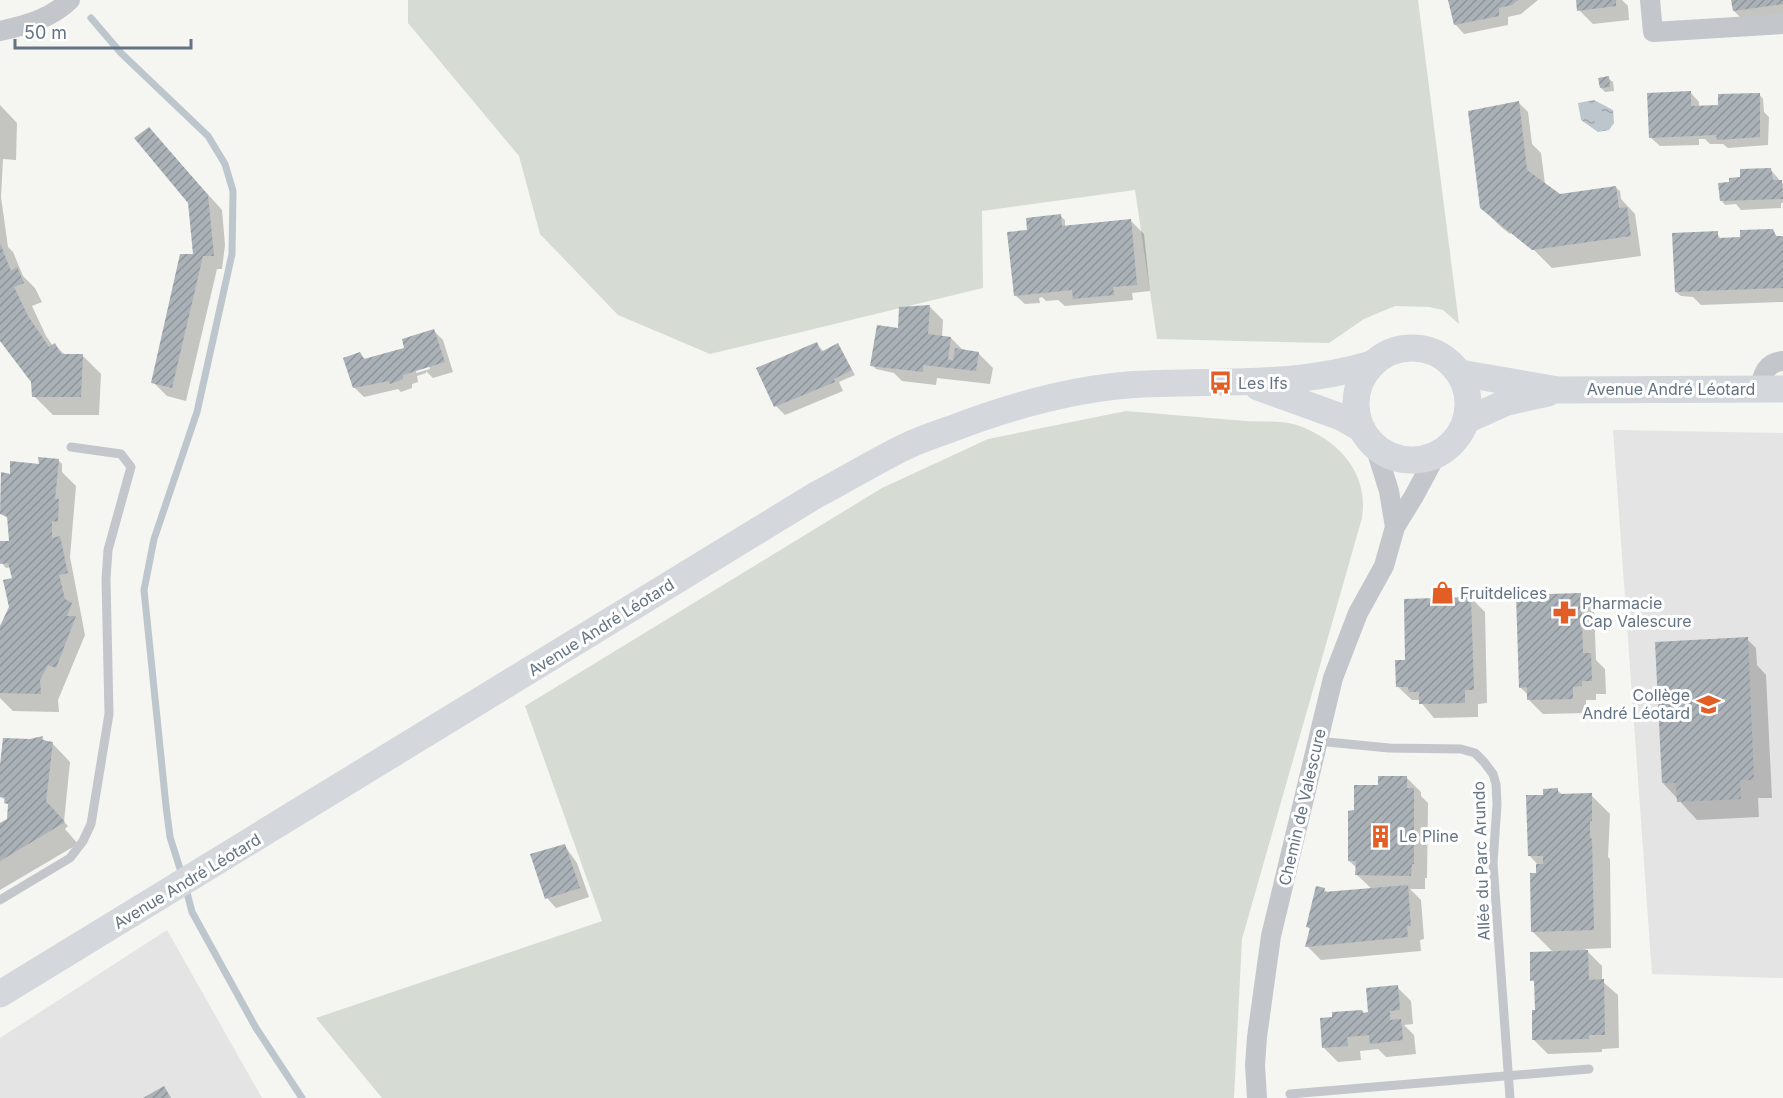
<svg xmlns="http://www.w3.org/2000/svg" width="1783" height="1098" font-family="Inter,sans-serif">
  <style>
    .built { fill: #e3e4e3 }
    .grass { fill: #d6dcd3 }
    .water { fill: url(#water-ripples) }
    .shadow { fill: #0003; fill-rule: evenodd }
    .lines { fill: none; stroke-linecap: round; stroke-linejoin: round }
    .stream { stroke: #bdc6cc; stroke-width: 7 }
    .building { fill: url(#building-hatch) }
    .service { stroke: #c3c6ca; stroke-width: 9 }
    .minor { stroke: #c3c6ca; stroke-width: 20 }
    .secondary { stroke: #d4d8dc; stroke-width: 27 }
    .labels { text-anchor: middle; stroke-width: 6; stroke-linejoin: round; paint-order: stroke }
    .poi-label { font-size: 16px; fill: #647383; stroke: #fff; text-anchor: start }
    .street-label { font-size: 16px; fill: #647383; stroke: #fff }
  </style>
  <defs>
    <pattern id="water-ripples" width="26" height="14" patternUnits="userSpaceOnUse" patternTransform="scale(1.5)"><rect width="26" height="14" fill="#bdc6cc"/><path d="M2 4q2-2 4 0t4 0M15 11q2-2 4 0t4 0" fill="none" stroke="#9da5ab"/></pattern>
    <pattern id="building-hatch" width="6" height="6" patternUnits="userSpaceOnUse" patternTransform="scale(1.5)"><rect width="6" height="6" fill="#aab1b7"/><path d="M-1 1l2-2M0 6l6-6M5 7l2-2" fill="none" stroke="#8e949a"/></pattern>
  </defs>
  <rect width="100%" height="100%" fill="#f5f5f2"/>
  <g class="built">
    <polygon points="1613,430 1783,433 1783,978 1652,974"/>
    <polygon points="167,930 262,1098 0,1098 0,1038"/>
  </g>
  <g class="grass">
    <polygon points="408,0 1418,0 1459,324 1443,310 1429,307 1395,306 1364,319 1329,343 1157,339 1135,190 982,211 983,288 710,354 618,315 540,234 519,156 408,23"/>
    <path d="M1126,411C1166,414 1206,418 1246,421C1262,422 1282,420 1297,425C1339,440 1369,473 1362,518L1242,939L1234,1098H382L316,1018L602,921L525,706L882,488L988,439Z"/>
  </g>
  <polygon class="water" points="1594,100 1613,110 1614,123 1609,130 1598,132 1581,120 1578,103"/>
  <g class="shadow">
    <polygon points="1450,0 1538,0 1521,14 1508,17 1508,25 1464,34 1455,24"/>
    <polygon points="1577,0 1622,0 1628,6 1629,20 1593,24 1579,10"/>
    <polygon points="1733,0 1783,0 1783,14 1743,20 1734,11"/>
    <polygon points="1608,78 1613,82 1614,91 1605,92 1601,88"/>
    <polygon points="1690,92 1699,102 1699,108 1722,108 1759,94 1763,99 1764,112 1769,117 1768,145 1728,148 1723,144 1710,144 1705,139 1699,139 1699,145 1660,146 1650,137"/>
    <polygon points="1518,102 1528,112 1532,144 1541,153 1545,184 1559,195 1615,187 1620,191 1621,199 1635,214 1641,256 1552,268 1528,244 1511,232 1510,234 1501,227 1482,208"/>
    <polygon points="0,105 17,123 16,160 3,159 1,197 8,247 13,252 23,276 35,288 42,302 32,306 46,336 53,346 55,345 66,356 82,355 101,374 99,415 53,415 34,396 32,381 0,339"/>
    <polygon points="149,129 222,210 225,245 222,269 217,269 186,401 167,396 153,382 195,255 189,203"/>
    <polygon points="1770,169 1783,184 1783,203 1781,203 1781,208 1741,210 1736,204 1725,205 1721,200 1731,183"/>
    <polygon points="1060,216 1065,220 1065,227 1130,220 1144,234 1150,291 1132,293 1133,300 1065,306 1058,300 1046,301 1042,297 1039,298 1040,303 1025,304 1015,295 1029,231"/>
    <polygon points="1773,231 1778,238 1783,237 1783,302 1701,305 1693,297 1681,296 1676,292 1717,233 1721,240 1740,239"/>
    <polygon points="929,306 943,320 942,337 951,338 964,351 979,354 993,368 990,384 937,378 936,385 902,381 894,373 876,369 872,365 899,330"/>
    <path d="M434,331L443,340L453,372L433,378L426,371V373L417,376L418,382L412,384V388L401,392L398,389L364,397L354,387L360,354L366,360L403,350ZM429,366L430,369L416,373V370Z"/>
    <polygon points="816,343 824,352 838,345 855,375 839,382 843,391 785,415 776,406"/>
    <polygon points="58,460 62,464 62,472 76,486 70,557 85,635 58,700 59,712 13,711 0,698 0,630 10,607 14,579 11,567 6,568 2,563 9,542 9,519 1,514 11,476 44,466"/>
    <polygon points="1580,594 1594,608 1596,660 1605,669 1606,694 1596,694 1596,700 1586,700 1586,713 1543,714 1529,700 1529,696 1520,687"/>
    <polygon points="1471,598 1485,612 1487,703 1478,704 1478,717 1434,718 1419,700 1412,700 1397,686 1407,662"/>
    <polygon points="1747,639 1756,648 1757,665 1766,675 1772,798 1758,798 1759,817 1697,820 1663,783"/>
    <polygon points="42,738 47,743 52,743 70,762 64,822 68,826 65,829 78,844 0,890 0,824 9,820 9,806 6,800 0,797 0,782 30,741"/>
    <polygon points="1407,778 1421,792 1421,796 1428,803 1427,878 1425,878 1425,889 1410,889 1421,900 1424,939 1420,940 1421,951 1321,960 1307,946 1311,930 1308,927 1325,890 1328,893 1372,889 1357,875 1357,868 1349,861 1356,812 1380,786"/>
    <polygon points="1557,790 1563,795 1591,795 1610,814 1608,857 1610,859 1611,948 1585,949 1602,966 1602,981 1618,995 1619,1048 1602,1049 1602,1052 1548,1054 1534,1040 1536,1012 1536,984 1532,980 1554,953 1532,931 1537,864 1529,855 1545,796"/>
    <polygon points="565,846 577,863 589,897 556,908 547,898"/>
    <polygon points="1397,987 1411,1001 1413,1024 1404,1025 1414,1035 1416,1054 1386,1057 1378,1049 1360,1051 1361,1060 1338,1062 1324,1048 1362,1011 1365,1014 1369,1014"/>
  </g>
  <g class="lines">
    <g class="stream">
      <polyline points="91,18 121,53 208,136 225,164 233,191 232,254 197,412 154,539 144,590 166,806 170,837 182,875"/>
      <polyline points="186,889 192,912 256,1028 302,1098"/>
    </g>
  </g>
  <g class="building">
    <polygon points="1448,0 1518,0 1512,5 1499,8 1499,16 1454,25"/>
    <polygon points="1576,0 1616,0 1616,6 1577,11"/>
    <polygon points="1731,0 1783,0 1783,4 1733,11"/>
    <polygon points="1609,76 1610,87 1600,88 1598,78"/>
    <polygon points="1691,91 1691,106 1718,105 1718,94 1760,93 1760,137 1717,140 1716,135 1649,138 1647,93"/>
    <polygon points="1519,101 1527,170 1560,194 1616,186 1619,208 1627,207 1631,236 1532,250 1480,208 1468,111"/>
    <polygon points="149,127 208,195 214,256 203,256 172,388 151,383 180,254 193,254 188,203 134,138"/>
    <polygon points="1771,168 1773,180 1782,180 1783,199 1720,201 1718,183 1729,182 1729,178 1740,177 1740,169"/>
    <polygon points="1061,214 1062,226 1131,219 1137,285 1113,287 1114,295 1073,299 1072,290 1014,296 1007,232 1027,230 1026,218"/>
    <polygon points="1773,229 1776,236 1783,236 1783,288 1675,292 1672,233 1718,231 1718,238 1740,237 1740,230"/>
    <polygon points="0,243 11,271 17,267 24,283 14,287 28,316 49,347 55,343 61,354 83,354 81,397 32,397 31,382 0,341"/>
    <polygon points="930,305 928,334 951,337 948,359 953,361 955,348 979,352 976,371 923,365 923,372 870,366 877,325 898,328 899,307"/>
    <polygon points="434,329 445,362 403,375 403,379 390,384 389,381 353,388 343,358 360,352 364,359 404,348 402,339"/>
    <polygon points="817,342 821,352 838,343 852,370 834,379 835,382 774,407 756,368"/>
    <polygon points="38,457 59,459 55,499 59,499 58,522 52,521 52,538 60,536 68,573 59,575 65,599 72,603 67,616 76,616 56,668 48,665 40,680 41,694 0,693 0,626 9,607 3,580 12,578 8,563 0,564 0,541 9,541 7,516 0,514 1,472 10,474 10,461 39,464"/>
    <polygon points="1581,593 1583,653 1591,653 1592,681 1582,681 1582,686 1573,687 1573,699 1527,700 1527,687 1519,688 1516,595"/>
    <polygon points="1471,597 1474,690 1465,690 1465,703 1419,704 1419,692 1409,692 1408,687 1396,687 1395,660 1405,660 1404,599"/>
    <polygon points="1748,637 1754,780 1740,780 1741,799 1677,802 1676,783 1662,783 1655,642"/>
    <polygon points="43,736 42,740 53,742 46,801 65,822 0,861 0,823 7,819 8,804 4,803 5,797 0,797 0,765 3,738 30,739"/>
    <polygon points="1378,776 1407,776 1407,788 1414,788 1414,864 1412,864 1411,876 1355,875 1356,861 1348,861 1348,811 1354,810 1354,785 1378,785"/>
    <polygon points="1558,788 1558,794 1592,793 1592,821 1590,821 1590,838 1592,839 1594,930 1531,932 1530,873 1536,873 1536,864 1543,864 1543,856 1528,856 1526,795 1543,795 1543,789"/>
    <polygon points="565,844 580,888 545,899 530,854"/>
    <polygon points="1408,885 1411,926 1407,926 1408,937 1305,947 1310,928 1306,927 1316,886 1325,888 1324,892"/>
    <polygon points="1588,950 1589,980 1604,979 1605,1035 1589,1035 1589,1039 1532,1040 1532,1010 1535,1010 1534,980 1530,981 1530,952"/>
    <polygon points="1398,985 1400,1010 1390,1011 1390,1020 1401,1019 1403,1040 1370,1044 1369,1035 1347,1037 1348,1046 1322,1048 1320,1018 1332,1017 1332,1012 1362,1010 1363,1013 1368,1012 1366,988"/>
    <polygon points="164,1086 171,1098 143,1098"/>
  </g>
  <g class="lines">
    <g class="service">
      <polyline points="1317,741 1389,748 1461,749 1475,753 1484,762 1493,774 1496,784 1497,804 1493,863 1510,1098"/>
      <polyline points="0,900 70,858 83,841 91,824 109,714 106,579 108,550 131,467 121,454 71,447"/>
      <polyline points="1290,1094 1589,1069"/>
    </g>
    <g class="minor">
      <polyline points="1650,0 1653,32 1783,24"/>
      <path d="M0,31C27,25 50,19 70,0"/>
      <path d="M1759,389C1763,374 1766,362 1783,361"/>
      <polyline points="1375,446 1389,491 1395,527"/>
      <polyline points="1257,1098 1255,1065 1257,1037 1271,936 1333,678 1358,613 1384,566 1395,527 1414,496 1436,455"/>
    </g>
    <g class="secondary">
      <circle cx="1412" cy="404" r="56"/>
      <polyline points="1460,373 1558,390 1783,389"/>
      <polyline points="1258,387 1341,417 1362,429"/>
      <polyline points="1467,420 1507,402 1548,393"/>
      <path d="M0,994L816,495C847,479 877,460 909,445C922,439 937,434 951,429C1008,407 1067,390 1128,385C1212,379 1289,389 1372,364"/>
    </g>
  </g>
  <defs>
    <symbol id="bus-bare" viewBox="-9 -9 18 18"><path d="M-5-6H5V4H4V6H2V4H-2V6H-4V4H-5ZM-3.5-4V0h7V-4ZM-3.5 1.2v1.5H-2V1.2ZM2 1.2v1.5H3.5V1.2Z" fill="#e35e24" stroke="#fff" stroke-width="2.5" paint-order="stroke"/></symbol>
    <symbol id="shop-bare" viewBox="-9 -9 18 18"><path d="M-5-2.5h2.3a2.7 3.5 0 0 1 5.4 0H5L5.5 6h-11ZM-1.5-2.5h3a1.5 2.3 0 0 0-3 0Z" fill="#e35e24" stroke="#fff" stroke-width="2.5" paint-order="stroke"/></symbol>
    <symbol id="pharmacy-bare" viewBox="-9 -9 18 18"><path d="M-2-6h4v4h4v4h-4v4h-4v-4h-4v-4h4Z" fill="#e35e24" stroke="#fff" stroke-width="2.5" paint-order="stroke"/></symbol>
    <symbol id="school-bare" viewBox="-9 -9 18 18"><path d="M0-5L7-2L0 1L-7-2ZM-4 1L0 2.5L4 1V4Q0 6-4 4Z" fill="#e35e24" stroke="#fff" stroke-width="2.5" paint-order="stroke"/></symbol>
    <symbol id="building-bare" viewBox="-9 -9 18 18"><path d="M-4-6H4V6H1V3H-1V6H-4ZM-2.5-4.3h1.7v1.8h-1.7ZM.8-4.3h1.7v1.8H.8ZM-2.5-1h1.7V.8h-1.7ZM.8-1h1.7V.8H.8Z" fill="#e35e24" stroke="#fff" stroke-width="2.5" paint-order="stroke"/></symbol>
  </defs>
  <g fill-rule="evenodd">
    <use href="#bus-bare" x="1204" y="366" width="33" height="33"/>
    <use href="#shop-bare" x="1426" y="576" width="33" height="33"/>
    <use href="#pharmacy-bare" x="1548" y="596" width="33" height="33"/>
    <use href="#school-bare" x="1692" y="688" width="33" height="33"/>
    <use href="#building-bare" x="1364" y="820" width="33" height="33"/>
  </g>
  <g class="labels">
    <g class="poi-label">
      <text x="1238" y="389">Les Ifs</text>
      <text x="1460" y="599">Fruitdelices</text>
      <text x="1582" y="609">Pharmacie<tspan x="1582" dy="18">Cap Valescure</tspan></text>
      <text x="1690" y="701" text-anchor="end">Collège<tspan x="1690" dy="18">André Léotard</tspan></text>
      <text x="1399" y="842">Le Pline</text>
    </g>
    <g class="street-label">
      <text x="1671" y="395">Avenue André Léotard</text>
      <text transform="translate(601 627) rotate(-32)" y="6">Avenue André Léotard</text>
      <text transform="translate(1302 807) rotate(-77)" y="6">Chemin de Valescure</text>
      <text transform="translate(1481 861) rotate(-92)" y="6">Allée du Parc Arundo</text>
      <text transform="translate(187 881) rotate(-31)" y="6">Avenue André Léotard</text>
    </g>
  </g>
  <path d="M15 39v9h176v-9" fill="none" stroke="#647383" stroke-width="3"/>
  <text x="24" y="39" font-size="18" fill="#647383" stroke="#ffffff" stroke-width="4.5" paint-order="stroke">50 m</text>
</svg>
